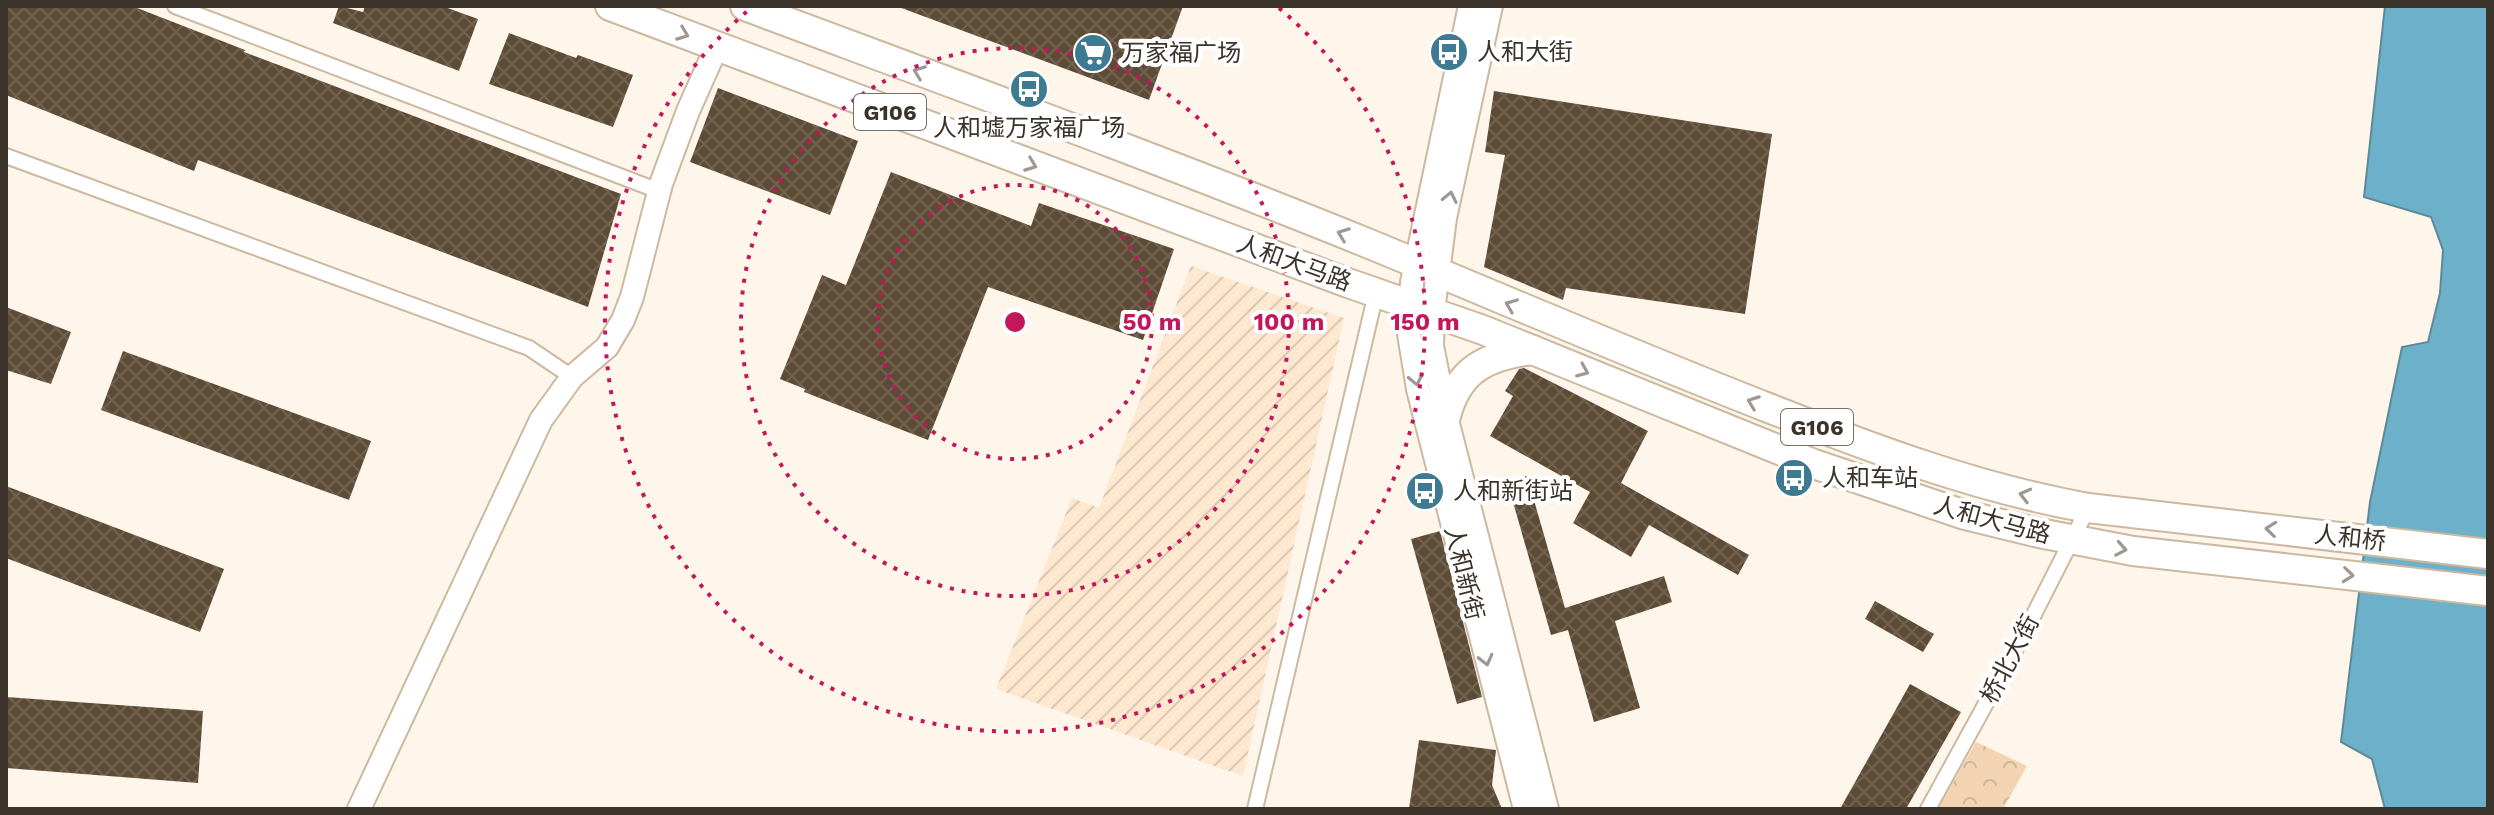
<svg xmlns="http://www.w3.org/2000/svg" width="2494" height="815" font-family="'Work Sans','Noto Sans SC',sans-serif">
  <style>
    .industrial { fill: url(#industrial-furrows) }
    .park { fill: url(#park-crowns) }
    .water { fill: #6cb0c9; stroke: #5d8a99; stroke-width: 2 }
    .building { fill: url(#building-cross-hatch) }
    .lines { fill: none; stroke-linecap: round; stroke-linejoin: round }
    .street-casing { stroke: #cdb8a0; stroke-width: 18 }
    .secondary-casing { stroke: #cdb8a0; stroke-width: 26 }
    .highway-casing { stroke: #cdb8a0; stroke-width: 32 }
    .street { stroke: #fff; stroke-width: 14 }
    .secondary { stroke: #fff; stroke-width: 22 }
    .highway { stroke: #fff; stroke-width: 28 }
    .oneway { stroke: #9d9894 }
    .ring { fill: none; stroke: #c2185b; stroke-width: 4; stroke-dasharray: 4 8 }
    .labels { text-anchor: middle; stroke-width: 8; stroke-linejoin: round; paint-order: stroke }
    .shield { fill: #fff; stroke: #767069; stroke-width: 2 }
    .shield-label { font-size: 22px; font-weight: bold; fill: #3b3229 }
    .poi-label { font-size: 24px; fill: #3b3229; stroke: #fff; text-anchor: start }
    .street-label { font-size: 24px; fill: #3b3229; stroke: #fff }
    .centre { fill: #c2185b; stroke: #fff; stroke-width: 4 }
    .ring-label { font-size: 24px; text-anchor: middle; font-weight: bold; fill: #c2185b; stroke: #fff; stroke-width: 8; stroke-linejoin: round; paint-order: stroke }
  </style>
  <defs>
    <pattern id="industrial-furrows" width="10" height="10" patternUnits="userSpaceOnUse" patternTransform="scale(2)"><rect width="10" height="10" fill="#fee8d0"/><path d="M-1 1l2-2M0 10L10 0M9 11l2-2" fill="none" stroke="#dbc7b3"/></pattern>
    <pattern id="park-crowns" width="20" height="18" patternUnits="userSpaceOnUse" patternTransform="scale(2)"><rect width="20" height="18" fill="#f2d4b2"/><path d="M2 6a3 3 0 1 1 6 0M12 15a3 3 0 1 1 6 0" fill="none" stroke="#d0b699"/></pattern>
    <pattern id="building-cross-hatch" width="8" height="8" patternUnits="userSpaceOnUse" patternTransform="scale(2)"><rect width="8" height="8" fill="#5d4b36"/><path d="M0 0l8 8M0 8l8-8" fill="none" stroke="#726351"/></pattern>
  </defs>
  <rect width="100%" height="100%" fill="#fef5eb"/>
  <polygon class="industrial" points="1191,266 1344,318 1243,776 996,689 1072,498 1099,508"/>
  <polygon class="park" points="1976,742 2027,766 2003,809 1938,809"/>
  <polygon class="water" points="2385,6 2488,6 2488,809 2385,809 2372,759 2341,742 2370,502 2402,347 2428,342 2440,293 2443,250 2431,217 2364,197"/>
  <g class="building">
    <polygon points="6,6 132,6 245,50 244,52 621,194 588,307 198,160 194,171 6,95"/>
    <polygon points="339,6 363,12 365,6 442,6 478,19 459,71 333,23"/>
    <polygon points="896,6 1183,6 1149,100"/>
    <polygon points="509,33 576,58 578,55 633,75 613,127 489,84"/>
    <polygon points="718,88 858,141 830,215 690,162"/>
    <polygon points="1494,91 1772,134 1745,314 1566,288 1563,300 1484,267 1505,155 1485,152"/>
    <polygon points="891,172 1031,226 1039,203 1174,249 1143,340 988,287 928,440 804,392 805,389 780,379 822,275 846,285"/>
    <polygon points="6,307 71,332 51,384 6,370"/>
    <polygon points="123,351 371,441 349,500 101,410"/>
    <polygon points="1524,368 1648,431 1621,483 1749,555 1738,575 1649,525 1631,557 1573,523 1590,492 1490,436 1513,396 1505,391 1519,369"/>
    <polygon points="1527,476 1565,608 1664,576 1672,602 1615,621 1640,708 1594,722 1568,630 1551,635 1507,481"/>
    <polygon points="6,486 224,569 200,632 6,558"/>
    <polygon points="1440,531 1482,697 1457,704 1411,539"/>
    <polygon points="1875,601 1934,634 1923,652 1865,619"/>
    <polygon points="1910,684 1961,712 1906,809 1840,809"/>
    <polygon points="6,697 203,711 198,783 6,768"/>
    <polygon points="1419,740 1496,750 1492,785 1502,809 1409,809"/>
  </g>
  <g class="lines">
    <defs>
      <g id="street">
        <polyline points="175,6 659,191"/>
        <polyline points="6,156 529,348 572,377"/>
        <polyline points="1255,809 1376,293"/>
        <polyline points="1928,809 2024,634 2088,508"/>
      </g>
      <g id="secondary">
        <polyline points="1470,6 1412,282 1409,334 1418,389 1525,809"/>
        <polyline points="1491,6 1445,218 1433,311 1432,346 1446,416 1547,809"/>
        <polyline points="359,809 541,420 572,377 607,347 623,320 632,297 661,184 688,111 717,46"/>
      </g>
      <g id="highway">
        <polyline points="610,6 1348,283 1483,330 1814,464 1965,515 2039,533 2133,551 2488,591"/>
        <path d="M745,6C954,84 1165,161 1372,245C1503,299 1633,355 1766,407C1871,448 1976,488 2088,508L2488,554"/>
        <path d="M1446,416C1458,369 1488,355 1533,350"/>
      </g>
    </defs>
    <use href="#street" class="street-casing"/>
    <use href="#secondary" class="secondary-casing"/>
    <use href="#highway" class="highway-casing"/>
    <use href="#street" class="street"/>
    <use href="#secondary" class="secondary"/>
    <use href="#highway" class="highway"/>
  </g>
  <defs><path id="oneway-chevron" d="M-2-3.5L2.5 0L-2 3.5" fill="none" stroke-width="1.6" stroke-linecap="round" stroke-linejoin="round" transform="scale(2)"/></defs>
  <g class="oneway">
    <use href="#oneway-chevron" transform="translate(683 34) rotate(21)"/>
    <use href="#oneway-chevron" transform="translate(919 72) rotate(-159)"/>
    <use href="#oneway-chevron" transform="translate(1031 165) rotate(21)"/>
    <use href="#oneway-chevron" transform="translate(1450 197) rotate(-78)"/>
    <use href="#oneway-chevron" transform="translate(1343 234) rotate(-159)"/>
    <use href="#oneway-chevron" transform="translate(1511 305) rotate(-158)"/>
    <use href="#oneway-chevron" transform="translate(1583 371) rotate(23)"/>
    <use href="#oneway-chevron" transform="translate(1416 380) rotate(78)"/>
    <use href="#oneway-chevron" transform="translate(1753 402) rotate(-159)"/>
    <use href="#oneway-chevron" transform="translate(2025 495) rotate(-166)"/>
    <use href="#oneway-chevron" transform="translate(2271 529) rotate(-174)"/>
    <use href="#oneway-chevron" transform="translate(2121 549) rotate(10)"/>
    <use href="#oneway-chevron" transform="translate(2348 575) rotate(6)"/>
    <use href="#oneway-chevron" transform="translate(1486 660) rotate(76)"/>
  </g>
  <g class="ring">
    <circle cx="1015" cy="322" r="137"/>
    <circle cx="1015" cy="322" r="274"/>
    <path d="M1279 8A410 410 0 1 1 751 8"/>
  </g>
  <defs>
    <symbol id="bus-disc" viewBox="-11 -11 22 22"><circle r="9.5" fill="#3e7b92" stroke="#fff"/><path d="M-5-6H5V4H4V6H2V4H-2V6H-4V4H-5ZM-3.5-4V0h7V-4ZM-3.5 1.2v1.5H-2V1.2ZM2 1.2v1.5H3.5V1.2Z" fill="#fff"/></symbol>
    <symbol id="supermarket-disc" viewBox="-11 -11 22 22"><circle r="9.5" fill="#3e7b92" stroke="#fff"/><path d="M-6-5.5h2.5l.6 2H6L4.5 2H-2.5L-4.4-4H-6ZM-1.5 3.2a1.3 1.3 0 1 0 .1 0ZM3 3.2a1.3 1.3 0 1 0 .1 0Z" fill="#fff"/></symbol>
  </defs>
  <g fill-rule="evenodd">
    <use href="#bus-disc" x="1427" y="30" width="44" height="44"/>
    <use href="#supermarket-disc" x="1071" y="31" width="44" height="44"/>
    <use href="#bus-disc" x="1007" y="67" width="44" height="44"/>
    <use href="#bus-disc" x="1772" y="456" width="44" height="44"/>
    <use href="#bus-disc" x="1403" y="469" width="44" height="44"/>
  </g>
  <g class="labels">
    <g class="shield">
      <rect x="854" y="94" width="72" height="36" rx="6"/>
      <rect x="1781" y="409" width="72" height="36" rx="6"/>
    </g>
    <g class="shield-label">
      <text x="890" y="120">G106</text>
      <text x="1817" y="435">G106</text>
    </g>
    <g class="poi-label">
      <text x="1477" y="60">人和大街</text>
      <text x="1121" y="61">万家福广场</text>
      <text x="1029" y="136" text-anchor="middle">人和墟万家福广场</text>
      <text x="1822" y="486">人和车站</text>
      <text x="1453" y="499">人和新街站</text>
    </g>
    <g class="street-label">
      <text transform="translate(1294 263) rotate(20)" y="8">人和大马路</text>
      <text transform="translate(1992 520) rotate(15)" y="8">人和大马路</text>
      <text transform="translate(2350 538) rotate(6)" y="8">人和桥</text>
      <text transform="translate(1464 573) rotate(76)" y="8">人和新街</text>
      <text transform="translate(2010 659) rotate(-62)" y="8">桥北大街</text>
    </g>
  </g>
  <circle cx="1015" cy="322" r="12" class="centre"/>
  <g class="ring-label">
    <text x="1152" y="330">50 m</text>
    <text x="1289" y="330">100 m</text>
    <text x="1425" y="330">150 m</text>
  </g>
  <rect width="2494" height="815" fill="none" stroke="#3b3229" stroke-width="16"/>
</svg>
